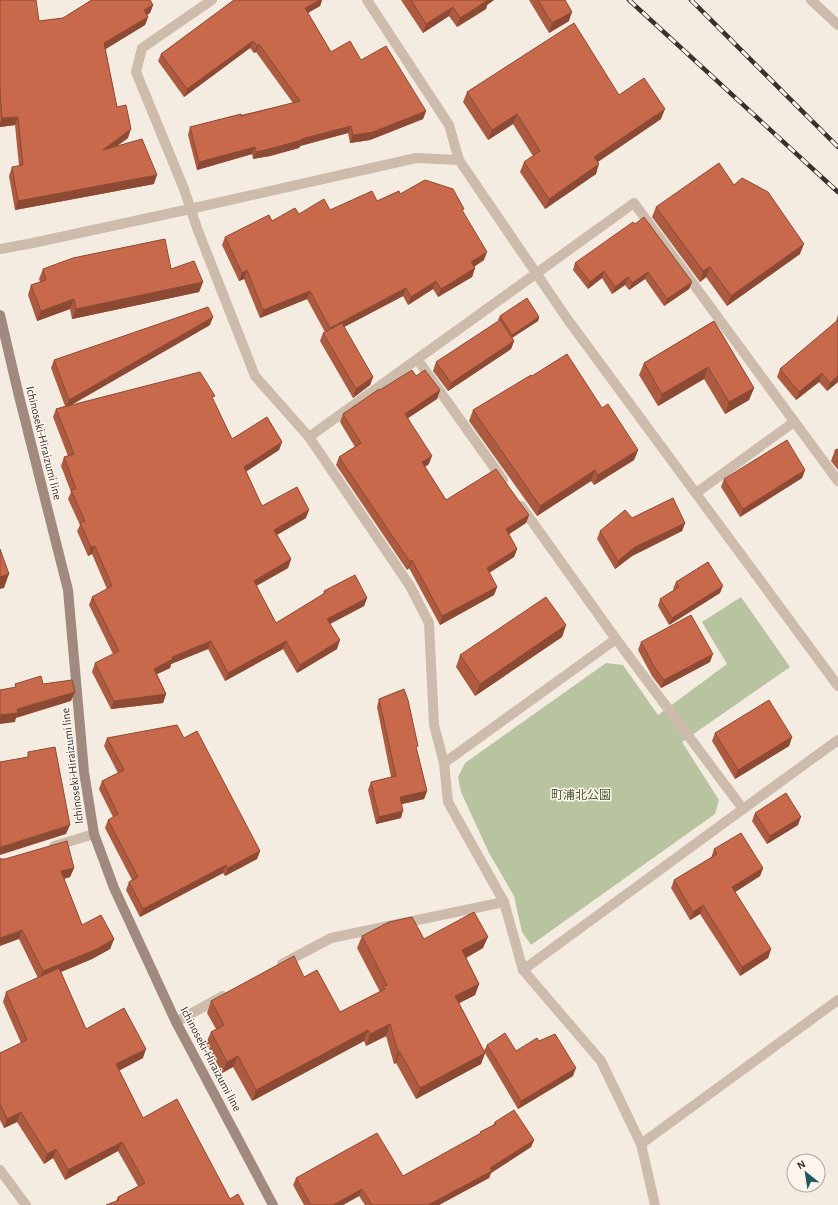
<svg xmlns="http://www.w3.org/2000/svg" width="838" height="1205" font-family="'Alegreya Sans','Noto Sans JP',sans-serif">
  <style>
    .green { fill: #b8c4a0 }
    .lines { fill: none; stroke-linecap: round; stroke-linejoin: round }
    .service { stroke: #cdbbac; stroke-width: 10 }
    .minor { stroke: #cdbbac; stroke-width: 10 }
    .tertiary { stroke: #cdbbac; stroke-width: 10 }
    .secondary { stroke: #a18a7d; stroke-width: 10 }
    .rail-casing { stroke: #3b302b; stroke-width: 4.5 }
    .rail { stroke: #fbf5ee; stroke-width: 3; stroke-dasharray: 9; stroke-linecap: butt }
    .wall { fill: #ac5a40 }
    .shaded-wall { fill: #8c4a34 }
    .building { fill: #c8694b; stroke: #8c4a34 }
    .labels { text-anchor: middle; stroke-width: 3; stroke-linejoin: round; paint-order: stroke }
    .street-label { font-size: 12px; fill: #3b302b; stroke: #fbf5ee }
    .park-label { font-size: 12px; fill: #4a5a2e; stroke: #fbf5ee }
  </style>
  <rect width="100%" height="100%" fill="#f4ebe1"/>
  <polygon class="green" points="741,597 790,667 682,742 719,800 715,814 531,945 522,932 514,896 489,853 461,792 458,777 465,763 606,663 623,665 658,715 727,664 702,622"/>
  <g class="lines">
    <g class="service">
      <polyline points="282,964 331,938 504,902"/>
      <polyline points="176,1022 223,996"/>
    </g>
    <g class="minor">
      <polyline points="212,0 142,48 136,72 184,189 197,228 255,376 309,437 410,586 429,623 434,725 444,763 448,802 504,902 523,970 601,1061 641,1144 655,1205"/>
      <polyline points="367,0 449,125 459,160"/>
      <polyline points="811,0 838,25"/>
      <polyline points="417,359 503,480"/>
      <polyline points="309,437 634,203 838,481"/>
      <polyline points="696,493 794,422"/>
      <polyline points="521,506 616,639 743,809 523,970"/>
      <polyline points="444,763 616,639"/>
      <polyline points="743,809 838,740"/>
      <polyline points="54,846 94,834"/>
      <polyline points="641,1144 838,1000"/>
      <polyline points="0,1170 26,1205"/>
    </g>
    <polyline class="tertiary" points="0,249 33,243 190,209 416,158 459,160 568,320 838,686"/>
    <polyline class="secondary" points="0,315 18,392 68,590 84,772 94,834 114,888 176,1022 273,1205"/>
    <defs>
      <g id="rail">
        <polyline points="629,0 838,192"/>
        <polyline points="691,0 838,147"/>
      </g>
    </defs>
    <use href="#rail" class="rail-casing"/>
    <use href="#rail" class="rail"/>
  </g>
  <g class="wall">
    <polygon points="0,0 39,21 63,18 91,0 150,0 153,5 150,13 147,15 148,17 145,25 105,49 117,107 128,138 117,146 154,184 15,210 9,176 12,167 19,166 15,125 0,127"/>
    <polygon points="234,0 322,0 320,6 308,13 331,52 361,60 426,111 423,119 370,140 350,143 348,133 300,146 299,148 270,156 253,159 252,154 197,170 188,135 190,127 293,103 256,52 254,53 250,48 184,97 158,61 161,54"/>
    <polygon points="401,0 494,0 487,5 486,9 457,27 449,16 423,33"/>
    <polygon points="529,0 565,0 569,21 549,33"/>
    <polygon points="467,92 619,95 661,119 598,162 596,174 545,209 520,172 524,162 533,156 513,124 488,140 463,102"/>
    <polygon points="734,185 800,254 727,306 706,277 700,282 652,217 656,207"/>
    <polygon points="400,194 463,212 484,260 474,267 475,268 472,277 438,297 433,289 408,305 403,296 344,327 373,377 370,385 353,398 320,341 323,333 325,332 307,299 260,318 244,279 239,281 222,245 225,237 272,221 299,214 330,210 377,201"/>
    <polygon points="635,224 692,282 689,289 664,306 645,279 629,290 625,285 612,294 602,278 588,289 573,270 575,263"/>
    <polygon points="43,269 171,269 203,282 199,292 72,319 70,309 37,321 28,295 31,285 40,282 39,279"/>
    <polygon points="838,315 838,382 827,391 819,382 796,400 777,377 780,369 836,322 836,321"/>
    <polygon points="500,316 539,317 538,321 512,338 514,341 511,349 448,391 433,371 436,362 499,321 498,320"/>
    <polygon points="714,321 754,388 749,400 725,414 704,379 658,406 639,375 644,363"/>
    <polygon points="210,325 71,405 213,400 232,439 282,442 279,450 246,471 262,506 306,518 277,535 291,559 288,568 256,586 276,623 323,595 324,591 367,598 364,606 330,624 337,649 297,673 283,649 225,681 208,649 171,664 170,668 157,674 166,694 163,703 111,709 92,672 95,663 113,654 89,605 92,597 107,589 92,554 88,556 77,531 80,525 68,499 71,492 61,466 64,457 68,456 53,417 56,409 65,406 51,368 54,360"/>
    <polygon points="416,376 440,390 437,399 408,418 429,464 425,467 446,500 529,515 526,523 509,534 517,549 514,557 489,573 497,587 494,595 440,625 409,568 407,570 336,465 339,457 355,447 340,422 343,414 380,390"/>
    <polygon points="532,376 602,408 638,450 634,460 594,485 591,481 537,516 469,421 473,410"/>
    <polygon points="838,449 838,470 831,461 835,450"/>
    <polygon points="805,470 802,478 740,517 721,487 724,479"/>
    <polygon points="632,518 685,523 682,531 632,556 615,569 597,539 600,531"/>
    <polygon points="676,582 720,593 669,625 658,606 660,599 674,590 673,589"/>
    <polygon points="566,625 562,637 475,696 456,667 460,655"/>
    <polygon points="641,642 710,662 661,688 652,676 638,650"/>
    <polygon points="379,699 417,750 427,791 424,799 402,804 401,818 376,824 368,790 371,782 391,777 377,707"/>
    <polygon points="715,733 792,737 789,746 735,779 712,741"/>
    <polygon points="107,738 184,738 260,851 257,859 225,876 223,873 140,917 126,890 129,882 132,880 105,828 108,820 113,817 99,789 102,781 118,773 104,746"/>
    <polygon points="755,813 798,825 767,844 752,821"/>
    <polygon points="714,849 763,868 760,876 735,892 771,949 768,958 740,976 700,914 690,920 671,888 674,880 711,858"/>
    <polygon points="1,859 74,868 70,877 64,879 82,925 114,939 110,949 92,959 61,972 86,1029 143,1058 119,1070 143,1118 230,1199 244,1205 116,1201 118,1197 138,1186 118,1151 65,1180 53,1158 44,1164 17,1122 4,1128 0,1120 0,1053 21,1043 3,1002 6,992 38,978 19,939"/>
    <polygon points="362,936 424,939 483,948 466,958 479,984 475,995 459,1003 484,1051 487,1045 516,1051 539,1041 573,1076 518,1109 485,1053 481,1064 416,1099 396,1063 394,1064 386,1036 366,1046 364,1041 252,1101 233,1067 222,1073 206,1043 211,1032 216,1029 207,1013 211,1001 304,977 340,1012 380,992 357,948"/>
    <polygon points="495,1122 534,1140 531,1147 491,1173 489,1178 439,1205 365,1205 359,1196 343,1205 304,1205 293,1185 296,1178 403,1176 480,1134 480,1132 493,1125"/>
  </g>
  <g class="shaded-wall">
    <polygon points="320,0 322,0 320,6 302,16 305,8"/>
    <polygon points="487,0 494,0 487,5 486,9 457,27 460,18"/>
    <polygon points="153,5 150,13 141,18 144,10"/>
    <polygon points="453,7 449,16 423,33 426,24"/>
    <polygon points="572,12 569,21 549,33 552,23"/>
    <polygon points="148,17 145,25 101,52 104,43"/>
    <polygon points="253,41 250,48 184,97 187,89"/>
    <polygon points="259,44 256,52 254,53 257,46"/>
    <polygon points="665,109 661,119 590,167 594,157"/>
    <polygon points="426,111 423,119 370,140 350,143 353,135"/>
    <polygon points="517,114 513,124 488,140 492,130"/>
    <polygon points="18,117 15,125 0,127 0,124 2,118"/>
    <polygon points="351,126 348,133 300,146 299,148 270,156 253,159 256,152"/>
    <polygon points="131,129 128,138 100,158 103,150"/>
    <polygon points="255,147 252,154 197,170 199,162"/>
    <polygon points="599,164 596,174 545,209 549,199"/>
    <polygon points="157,175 154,184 15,210 18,201"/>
    <polygon points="804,244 800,254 727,306 731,296"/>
    <polygon points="487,252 484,260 468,270 471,262"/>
    <polygon points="710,267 706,277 700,282 703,271"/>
    <polygon points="475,268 472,277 438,297 441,289"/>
    <polygon points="247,270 244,279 239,281 242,273"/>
    <polygon points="604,271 602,278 588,289 590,282"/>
    <polygon points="648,272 645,279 629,290 632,283"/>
    <polygon points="628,277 625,285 612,294 615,287"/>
    <polygon points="436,281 433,289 408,305 411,297"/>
    <polygon points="203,282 199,292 72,319 76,309"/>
    <polygon points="692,282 689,289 664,306 667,299"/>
    <polygon points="406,288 403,296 327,336 330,328"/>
    <polygon points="310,291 307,299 260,318 263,310"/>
    <polygon points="74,299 70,309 37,321 41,311"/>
    <polygon points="213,317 210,325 66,408 69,400"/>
    <polygon points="539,317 538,321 510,339 512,335"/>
    <polygon points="514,341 511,349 448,391 451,383"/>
    <polygon points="708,367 704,379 658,406 662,394"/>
    <polygon points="822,373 819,382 796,400 799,392"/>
    <polygon points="838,376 838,382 827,391 830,383"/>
    <polygon points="373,377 370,385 353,398 356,389"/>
    <polygon points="754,388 749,400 725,414 729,402"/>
    <polygon points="440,390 437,399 402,422 405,414"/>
    <polygon points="282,442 279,450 241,475 244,467"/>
    <polygon points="638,450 634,460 594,485 598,475"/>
    <polygon points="432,456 429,464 419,470 422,462"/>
    <polygon points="595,470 591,481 537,516 540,506"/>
    <polygon points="805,470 802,478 740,517 743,509"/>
    <polygon points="309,510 306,518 271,538 274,530"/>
    <polygon points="529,515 526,523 503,538 506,529"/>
    <polygon points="685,523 682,531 632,556 615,569 618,561 635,547"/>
    <polygon points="95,546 92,554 88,556 91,547"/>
    <polygon points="517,549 514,557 484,576 487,568"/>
    <polygon points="291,559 288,568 251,589 254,581"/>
    <polygon points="412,560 409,568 407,570 410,562"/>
    <polygon points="9,574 4,588 0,589 0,577"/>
    <polygon points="723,586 720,593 669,625 672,618"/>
    <polygon points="497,587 494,595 440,625 442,616"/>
    <polygon points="367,598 364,606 324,627 327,619"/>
    <polygon points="566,625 562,637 475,696 480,684"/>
    <polygon points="340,640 337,649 297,673 300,665"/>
    <polygon points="211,641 208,649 171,664 170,668 151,677 154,669 172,657"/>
    <polygon points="286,641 283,649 225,681 228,673"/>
    <polygon points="713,654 710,662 661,688 664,680"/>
    <polygon points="75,692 71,701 16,718 15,722 0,724 0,715 17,709"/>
    <polygon points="166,694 163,703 111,709 114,701"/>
    <polygon points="792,737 789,746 735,779 738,770"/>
    <polygon points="427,791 424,799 398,805 400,797"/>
    <polygon points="403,811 401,818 376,824 379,817"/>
    <polygon points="801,817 798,825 767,844 770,836"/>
    <polygon points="70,825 66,834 0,855 0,848 1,847"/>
    <polygon points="260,851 257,859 225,876 228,868"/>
    <polygon points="226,865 223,873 140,917 143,909"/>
    <polygon points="74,868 70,877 58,880 61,871"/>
    <polygon points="763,868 760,876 729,896 732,887"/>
    <polygon points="703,905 700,914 690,920 693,912"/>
    <polygon points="22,930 19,939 0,946 0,938"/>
    <polygon points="488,937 483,948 458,962 462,950"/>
    <polygon points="114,939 110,949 92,959 39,981 43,971"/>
    <polygon points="771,949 768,958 740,976 742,967"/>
    <polygon points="479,984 475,995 450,1008 455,996"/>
    <polygon points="390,1024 386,1036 366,1046 370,1034"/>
    <polygon points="368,1030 364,1041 252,1101 256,1090"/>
    <polygon points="146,1049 143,1058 113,1074 116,1064"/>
    <polygon points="398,1052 400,1052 396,1063 394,1064"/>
    <polygon points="485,1053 481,1064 416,1099 420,1088"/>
    <polygon points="238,1056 233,1067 222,1073 227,1062"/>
    <polygon points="576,1068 573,1076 518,1109 521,1101"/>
    <polygon points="21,1112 17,1122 4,1128 7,1119"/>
    <polygon points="534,1140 531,1147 491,1173 489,1178 439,1205 428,1205 490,1168"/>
    <polygon points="122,1142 118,1151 65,1180 68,1170"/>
    <polygon points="56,1149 53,1158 44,1164 47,1154"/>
    <polygon points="362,1189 359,1196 343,1205 333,1205"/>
  </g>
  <g class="building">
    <polygon points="0,0 36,0 39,21 63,18 92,0 150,0 153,5 144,10 148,17 104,43 117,107 126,105 131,129 103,150 142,139 157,175 18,201 12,167 23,165 18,117 2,118 0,92"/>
    <polygon points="234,0 320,0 305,8 331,52 350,41 361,60 386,46 426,111 373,132 353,135 351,126 301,139 302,140 273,148 256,152 255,147 199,162 190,127 241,114 241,116 300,101 259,44 257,46 253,41 187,89 161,54"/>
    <polygon points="411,0 488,0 460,18 453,7 426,24"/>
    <polygon points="538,0 565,0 572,12 552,23"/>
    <polygon points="574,23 619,95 644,78 665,109 594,157 599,164 549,199 524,162 540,151 517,114 492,130 467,92"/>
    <polygon points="719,163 734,185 742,178 768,192 804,244 731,296 710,267 703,271 656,207"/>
    <polygon points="425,180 453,189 464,209 462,210 487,252 471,262 475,268 441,289 436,281 411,297 406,288 330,328 310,291 263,310 247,270 242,273 225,237 269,215 272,221 295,208 299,214 324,199 330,210 372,191 377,201 399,191 400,194"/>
    <polygon points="644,217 692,282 667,299 648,272 632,283 628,277 615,287 604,271 590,282 575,263 633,222 635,224"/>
    <polygon points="165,239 171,269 194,261 203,282 76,309 74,299 41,311 31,285 46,280 43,269 73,258"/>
    <polygon points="527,298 539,317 512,335 500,316"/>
    <polygon points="208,307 213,317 69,400 54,360"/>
    <polygon points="500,320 514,341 451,383 436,362"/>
    <polygon points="838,320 838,376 830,383 822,373 799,392 780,369"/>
    <polygon points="714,321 754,388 729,402 708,367 662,394 644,363"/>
    <polygon points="342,323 373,377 356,389 323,333"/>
    <polygon points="567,354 602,408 608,404 638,450 598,475 595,470 540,506 473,410 531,375 532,376"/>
    <polygon points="412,370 416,376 425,370 440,390 405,414 432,456 422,462 446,500 496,469 529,515 506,529 517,549 487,568 497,587 442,616 412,560 410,562 339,457 361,443 343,414 379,389 380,390"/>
    <polygon points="200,372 215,396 212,397 232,439 267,417 282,442 244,467 262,506 297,487 309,510 274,530 291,559 254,581 276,623 325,593 324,591 355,575 367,598 327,619 340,640 300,665 286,641 228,673 211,641 172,657 173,659 154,669 166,694 114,701 95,663 119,651 92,597 112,586 95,546 91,547 80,523 85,521 71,490 76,489 64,457 74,454 56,409"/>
    <polygon points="787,440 805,470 743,509 724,479"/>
    <polygon points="838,449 838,455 835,450"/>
    <polygon points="673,498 685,523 635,547 618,561 600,531 625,510 632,518"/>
    <polygon points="0,549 9,574 0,577"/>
    <polygon points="708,562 723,586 672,618 660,599 679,587 676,582"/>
    <polygon points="546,597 566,625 480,684 460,655"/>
    <polygon points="691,615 713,654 664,680 655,668 641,642"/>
    <polygon points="41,676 43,684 72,680 75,692 17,709 18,713 0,715 0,690 16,687 15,684"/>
    <polygon points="404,689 408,700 418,746 416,747 427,791 400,797 403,811 379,817 371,782 396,776 379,699"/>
    <polygon points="769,700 792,737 738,770 715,733"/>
    <polygon points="177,725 184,738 197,731 260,851 228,868 226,865 143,909 129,882 138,877 108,820 118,814 102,781 124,770 107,738"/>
    <polygon points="55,747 70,825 1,847 0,848 0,762 28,757 28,752"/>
    <polygon points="786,793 801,817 770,836 755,813"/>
    <polygon points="741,833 763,868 732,887 771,949 742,967 703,905 693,912 674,880 717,854 714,849"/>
    <polygon points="67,841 74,868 61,871 82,925 101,915 114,939 95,950 43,971 22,930 0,938 0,858 1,859 5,859"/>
    <polygon points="474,912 488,937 462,950 479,984 455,996 485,1053 420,1088 400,1052 398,1052 390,1024 370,1034 368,1030 256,1090 238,1056 227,1062 211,1032 224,1025 211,1001 294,956 304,977 317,970 340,1012 385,989 383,987 387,985 362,936 389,922 412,917 424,939"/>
    <polygon points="59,968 86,1029 124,1008 146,1049 116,1064 143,1118 177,1099 230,1199 238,1194 244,1205 106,1205 119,1200 118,1197 145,1183 122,1142 68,1170 56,1149 47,1154 21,1112 7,1119 0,1104 0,1053 27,1040 6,992"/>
    <polygon points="505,1033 516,1051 537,1038 539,1041 555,1034 576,1068 521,1101 487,1045"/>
    <polygon points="514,1110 534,1140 490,1168 492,1171 428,1205 372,1205 362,1189 333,1205 311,1205 296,1178 377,1133 403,1176 481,1133 480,1132 496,1124 495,1122"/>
  </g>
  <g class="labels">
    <g class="street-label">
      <text transform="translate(44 443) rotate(76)" y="4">Ichinoseki-Hiraizumi line</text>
      <text transform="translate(72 766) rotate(-97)" y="4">Ichinoseki-Hiraizumi line</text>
      <text transform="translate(211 1059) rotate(62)" y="4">Ichinoseki-Hiraizumi line</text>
    </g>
    <g class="park-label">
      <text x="581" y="799">町浦北公園</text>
    </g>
  </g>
  <g transform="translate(806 1173) rotate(330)"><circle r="19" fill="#fbf5ee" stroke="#aea6a0"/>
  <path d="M0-3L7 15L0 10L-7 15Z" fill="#1f5a5e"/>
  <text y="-6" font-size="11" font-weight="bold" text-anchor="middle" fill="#3b302b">N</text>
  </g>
</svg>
